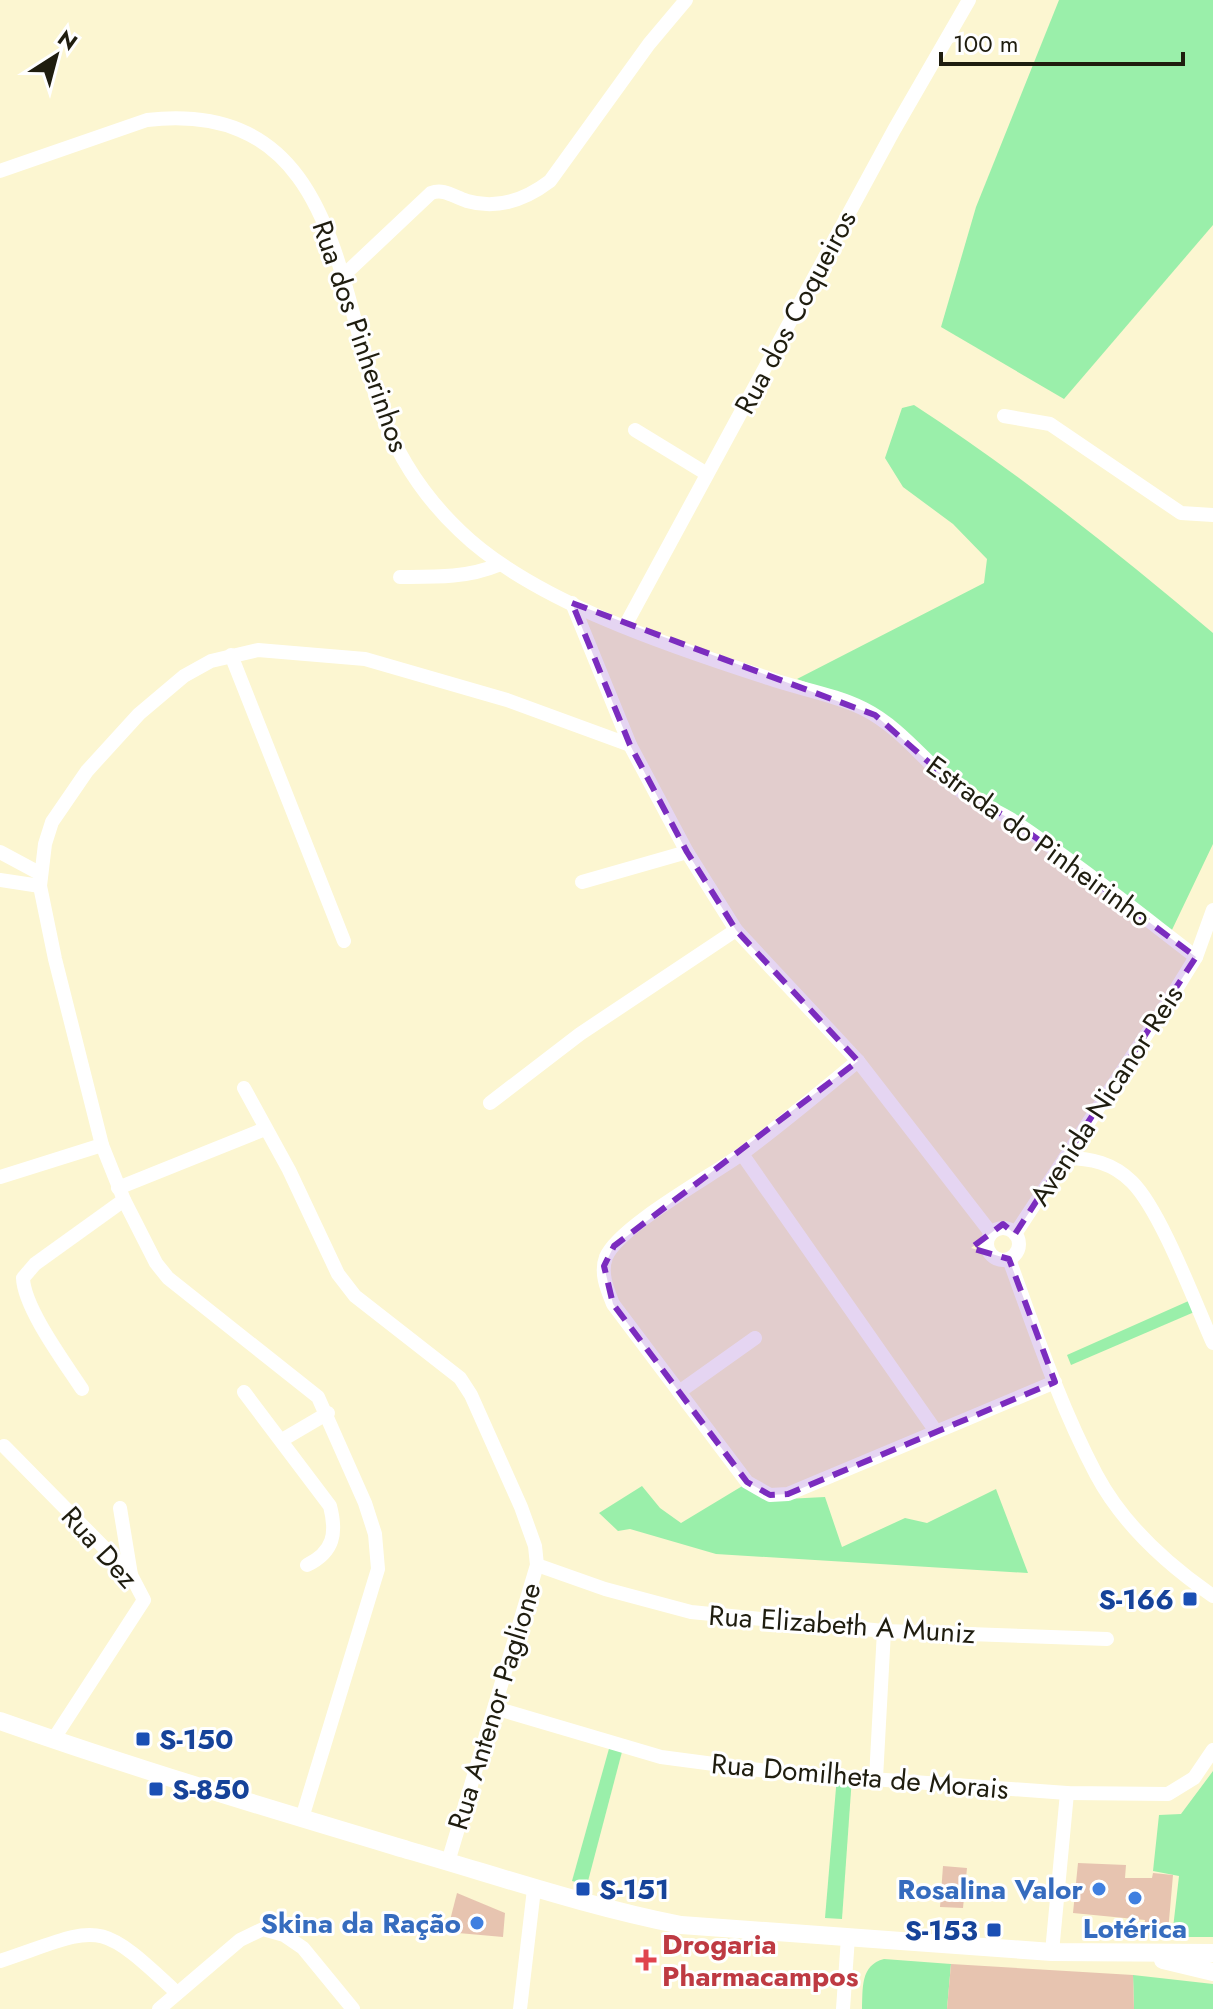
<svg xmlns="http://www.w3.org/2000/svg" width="1213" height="2009" font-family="Jost,sans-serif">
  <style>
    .green { fill: #9aefaa }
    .building { fill: #e7c4b0 }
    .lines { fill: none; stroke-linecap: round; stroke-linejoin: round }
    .minor { stroke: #fff; stroke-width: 14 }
    .secondary { stroke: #fff; stroke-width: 18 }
    .marked { fill: #7b2cbf; fill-opacity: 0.2; stroke: #7b2cbf; stroke-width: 6; stroke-dasharray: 16 10; stroke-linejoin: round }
    .transit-dot { fill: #1a4fb4; stroke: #fff; stroke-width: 3 }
    .shop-dot { fill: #3f7fe0; stroke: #fff; stroke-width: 3 }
    .health-dot { fill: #e0444e; stroke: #fff; stroke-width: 3 }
    .labels { text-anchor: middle; stroke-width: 6; stroke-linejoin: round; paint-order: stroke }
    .street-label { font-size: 28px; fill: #1f1d0f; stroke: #fff }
    .transit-label { font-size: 28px; font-weight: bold; fill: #164399; stroke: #fff; text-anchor: start }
    .shop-label { font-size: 28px; font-weight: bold; fill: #366cbe; stroke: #fff; text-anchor: end }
    .health-label { font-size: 28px; font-weight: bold; fill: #be3a42; stroke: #fff; text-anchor: start }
  </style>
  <rect width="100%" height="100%" fill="#fcf6d1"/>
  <g class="green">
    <polygon points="1059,0 1213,0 1213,225 1064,399 941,327 976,207"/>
    <path d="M914,405C1020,474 1117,552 1213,633V844L1170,934L858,701L797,679L984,583L987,559L953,524L903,487L885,458L902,408Z"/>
    <polygon points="1193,1299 1199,1310 1071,1365 1067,1355"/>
    <polygon points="744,1485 766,1500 825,1497 842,1547 905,1518 927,1523 996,1489 1028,1573 716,1554 630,1529 618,1531 599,1513 642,1486 660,1508 681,1523"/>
    <polygon points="610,1745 623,1748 587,1885 572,1881"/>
    <polygon points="1213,1771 1213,1937 1172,1937 1179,1876 1153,1871 1159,1815 1181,1814"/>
    <polygon points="837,1776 852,1777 842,1919 825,1918"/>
    <path d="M884,1959L951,1964L947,2009H862C863,1989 860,1965 884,1959Z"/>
    <polygon points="1133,1975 1213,1984 1213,2009 1134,2009"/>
  </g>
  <g class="building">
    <polygon points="1078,1863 1126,1865 1125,1878 1152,1878 1153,1873 1173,1875 1168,1932 1143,1931 1145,1920 1073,1913"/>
    <polygon points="943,1866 967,1868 963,1908 940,1907"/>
    <polygon points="457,1893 505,1913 503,1937 447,1932"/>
    <polygon points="951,1964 1133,1975 1134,2009 947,2009"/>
  </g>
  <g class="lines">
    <g class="minor">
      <path d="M0,171L147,120C332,99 336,277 379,406C396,454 423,496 460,531C532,601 672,647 768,678C799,689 834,694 864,709C902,728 928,766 962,792C977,803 996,810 1012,820C1075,862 1136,911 1196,957"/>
      <path d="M344,275L431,193C444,188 454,197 467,201C498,210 525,200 550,181L649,44L686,0"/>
      <polyline points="1004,416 1050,424 1181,513 1213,515"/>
      <polyline points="635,430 707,474"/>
      <path d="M400,577C434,577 467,578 498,565"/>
      <polyline points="572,603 630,745 687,852 736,930 858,1061 991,1233"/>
      <polyline points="625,626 894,130 969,0"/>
      <polyline points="231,655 344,941"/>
      <polyline points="0,852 41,874"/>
      <polyline points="0,880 40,886"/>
      <polyline points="582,882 687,852"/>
      <path d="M858,1061C820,1092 782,1124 743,1153C713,1175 619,1226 606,1257C600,1273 607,1289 613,1304L747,1482L770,1495L788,1494L1055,1382"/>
      <polyline points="244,1088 289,1170 338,1274 355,1296 460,1378 471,1395 521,1507 535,1546 537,1565 448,1862"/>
      <polyline points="490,1103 580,1034 736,930"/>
      <polyline points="742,1154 935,1430"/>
      <path d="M1065,1158C1091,1158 1113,1163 1132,1182C1161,1211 1195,1303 1213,1343"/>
      <polyline points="0,1177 102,1145"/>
      <polyline points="118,1188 265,1129"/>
      <circle cx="1003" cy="1244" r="16"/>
      <polyline points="1015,1234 1170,999 1196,957 1213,910"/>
      <path d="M1009,1259C1035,1331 1060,1406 1096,1474C1122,1523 1168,1565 1213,1596"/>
      <path d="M82,1389C65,1363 24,1308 23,1278L35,1264L124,1200"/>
      <path d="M244,1392L330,1506C337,1533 334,1552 307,1565"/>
      <polyline points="679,1392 755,1338"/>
      <polyline points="282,1440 328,1413"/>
      <polyline points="4,1446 131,1575 144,1600 53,1740"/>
      <polyline points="120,1508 131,1575"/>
      <polyline points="537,1565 605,1589 691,1612 884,1631 1107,1639"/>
      <polyline points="495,1708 661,1757 774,1772 1067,1793 1168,1794 1194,1778 1213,1750"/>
      <polyline points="876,1778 884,1631"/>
      <polyline points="302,1818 378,1569 375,1534 365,1503 318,1397 168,1278 156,1263 124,1200 102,1145 55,959 40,886 45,844 52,822 87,771 139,714 184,676 211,661 258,650 365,659 507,700 630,745"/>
      <polyline points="1052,1952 1067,1793"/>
      <path d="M0,1961C101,1927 95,1916 176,1992"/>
      <polyline points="159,2009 240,1940 263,1929 284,1935 303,1948 353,2009"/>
      <polyline points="520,2009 534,1889"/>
      <polyline points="843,2009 848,1937"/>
    </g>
    <g class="secondary">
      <path d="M0,1721C136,1769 274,1810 411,1851C501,1877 589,1907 681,1925L1052,1952L1213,1953"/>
      <polyline points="1163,1960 1213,1972"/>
    </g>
  </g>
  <path class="marked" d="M572,603L875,715L964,793L1012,820L1196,957L1015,1234L1003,1224L971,1248L1009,1259L1055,1382L788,1494L770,1495L747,1482L613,1304L604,1266L614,1246L858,1061L736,930L687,852L630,745Z"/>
  <g class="transit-dot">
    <rect x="1182" y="1591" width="16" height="16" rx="4"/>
    <rect x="135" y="1731" width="16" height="16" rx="4"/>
    <rect x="148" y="1781" width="16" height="16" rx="4"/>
    <rect x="575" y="1881" width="16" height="16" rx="4"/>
    <rect x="986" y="1922" width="16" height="16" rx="4"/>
  </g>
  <g class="shop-dot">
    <circle cx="1099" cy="1889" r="8"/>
    <circle cx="1135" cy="1898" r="8"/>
    <circle cx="477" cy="1923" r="8"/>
  </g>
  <path class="health-dot" d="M642 1948h8v8h8v8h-8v8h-8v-8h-8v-8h8z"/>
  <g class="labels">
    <g class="street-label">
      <text transform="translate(795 312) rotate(-62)" y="10">Rua dos Coqueiros</text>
      <text transform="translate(361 336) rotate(71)" y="10">Rua dos Pinherinhos</text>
      <text transform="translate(1039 841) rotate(36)" y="10">Estrada do Pinheirinho</text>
      <text transform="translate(1106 1095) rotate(-57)" y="10">Avenida Nicanor Reis</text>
      <text transform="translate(100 1547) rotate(48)" y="10">Rua Dez</text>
      <text transform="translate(842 1624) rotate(4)" y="10">Rua Elizabeth A Muniz</text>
      <text transform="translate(494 1706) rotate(-73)" y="10">Rua Antenor Paglione</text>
      <text transform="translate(860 1776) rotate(5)" y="10">Rua Domilheta de Morais</text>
    </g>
    <g class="transit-label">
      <text x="1174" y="1609" text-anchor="end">S-166</text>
      <text x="159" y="1749">S-150</text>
      <text x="172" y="1799">S-850</text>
      <text x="599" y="1899">S-151</text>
      <text x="978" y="1940" text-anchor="end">S-153</text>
    </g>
    <g class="shop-label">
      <text x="1083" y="1899">Rosalina Valor</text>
      <text x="461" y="1933">Skina da Ração</text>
      <text x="1135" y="1938" text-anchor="middle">Lotérica</text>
    </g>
    <g class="health-label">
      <text x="662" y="1954">Drogaria<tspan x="662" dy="32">Pharmacampos</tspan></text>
    </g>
  </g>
  <g transform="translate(56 56) rotate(36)" stroke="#ffffff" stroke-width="6" paint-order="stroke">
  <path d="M0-6L14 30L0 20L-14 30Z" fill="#1f1d0f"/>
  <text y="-12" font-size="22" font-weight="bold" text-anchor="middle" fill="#1f1d0f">N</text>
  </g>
  <path d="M941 52v12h242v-12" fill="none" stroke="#1f1d0f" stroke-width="4"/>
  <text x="953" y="52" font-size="24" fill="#1f1d0f" stroke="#ffffff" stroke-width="6" paint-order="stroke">100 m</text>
</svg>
